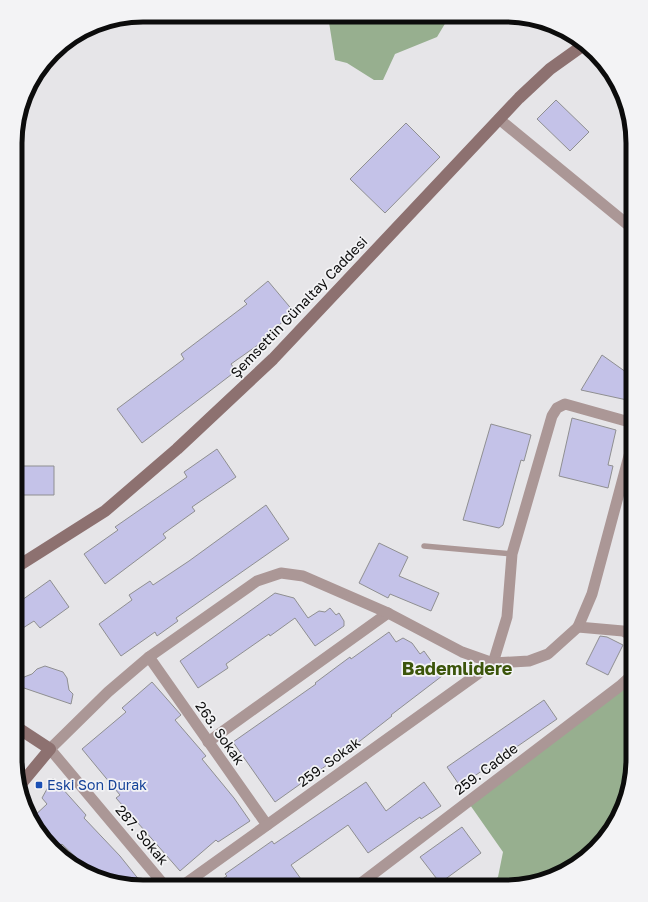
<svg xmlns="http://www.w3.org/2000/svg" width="648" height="902" font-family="'Golos Text',sans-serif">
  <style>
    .forest { fill: #97af8f }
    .building { fill: #c4c2e8; stroke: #8f8f91 }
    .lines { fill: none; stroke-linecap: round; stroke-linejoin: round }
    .lane { stroke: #ab9796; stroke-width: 5.5 }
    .street { stroke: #ab9796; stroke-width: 11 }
    .secondary { stroke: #8d7170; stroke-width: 12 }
    .transit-dot { fill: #1a4fb4; stroke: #f3f3f5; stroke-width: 1.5 }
    .labels { text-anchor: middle; stroke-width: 3.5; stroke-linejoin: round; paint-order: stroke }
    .street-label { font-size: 14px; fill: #0c0c0c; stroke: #f3f3f5 }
    .transit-label { font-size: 14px; fill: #164399; stroke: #f3f3f5; text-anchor: start }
    .district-label { font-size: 18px; font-weight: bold; fill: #3c550b; stroke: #f3f3f5 }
    .rim { fill: none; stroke: #0c0c0c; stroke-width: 5 }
  </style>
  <rect width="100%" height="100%" fill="#e6e5e8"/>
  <g class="forest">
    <polygon points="328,16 447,16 446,22 437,37 395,54 383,80 374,80 347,63 335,60"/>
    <polygon points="633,674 633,768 611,830 562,874 505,887 484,887 498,877 503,852 468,802"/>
  </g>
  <g class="building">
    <polygon points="556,100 589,132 570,151 537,119"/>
    <polygon points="406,123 440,157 385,213 350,179"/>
    <polygon points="268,281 294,312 264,338 265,340 231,364 236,371 142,443 117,409 184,359 181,354 247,304 244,301"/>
    <polygon points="602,355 633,377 633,389 627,400 581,390"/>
    <polygon points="572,418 616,430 608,465 613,466 608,488 559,476"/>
    <polygon points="491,424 531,435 524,461 521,460 503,525 499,528 463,520"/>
    <polygon points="217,449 236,477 192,507 195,511 163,534 166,538 105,584 84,554 118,530 115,527 187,477 184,472"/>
    <polygon points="16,466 54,466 54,495 15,495"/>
    <polygon points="266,505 289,539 176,618 178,621 157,636 155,632 121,656 99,624 132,600 129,595 150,581 153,585 189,561"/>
    <polygon points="379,543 408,557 399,576 439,593 431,611 390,594 388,598 359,583"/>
    <polygon points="50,580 69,607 40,628 34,621 15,633 15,605"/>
    <polygon points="275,593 294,598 308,618 319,611 325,612 330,608 336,615 339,613 344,621 344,626 315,646 295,618 270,636 269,634 226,664 228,668 198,688 180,661"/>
    <polygon points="389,632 396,642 403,638 412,643 420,654 424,651 442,676 391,715 392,716 351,748 275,802 233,742 316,684 315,683 350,657 351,659"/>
    <polygon points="600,636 607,637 623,645 608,675 586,664"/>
    <polygon points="45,666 63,672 67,678 69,690 73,694 71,704 21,687 24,677 32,674 37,669"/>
    <polygon points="152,682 181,715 175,720 206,756 202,759 234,798 250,821 218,842 216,840 180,871 116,798 120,795 82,749 126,712 122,708"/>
    <polygon points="544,700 557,719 460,786 447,767"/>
    <polygon points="53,778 86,815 84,818 120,856 144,886 126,886 89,870 62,844 56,849 31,819 47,804 42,798"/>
    <polygon points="366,782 386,811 424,782 441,806 421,819 420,817 368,853 348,825 291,865 306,886 212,886 227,876 225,874 245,860 272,841 274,844"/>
    <polygon points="462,827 481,853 440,883 420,857"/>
  </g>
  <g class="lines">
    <polyline class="lane" points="424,546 512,554"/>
    <g class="street">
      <polyline points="499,119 633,229"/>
      <polyline points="633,636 623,631 578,627 592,594 633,441"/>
      <polyline points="149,657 267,825"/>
      <polyline points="493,663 507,617 512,554 552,416 557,408 565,404 633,423"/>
      <polyline points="208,742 388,613"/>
      <polyline points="165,886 50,749 108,692 149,657 257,581 281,573 303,576 388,613 462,652 493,663 529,661 548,654 578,627"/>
      <polyline points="182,886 493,663"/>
      <polyline points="356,887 620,686 633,674"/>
    </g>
    <g class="secondary">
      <polyline points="15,568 105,511 177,449 273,359 519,98 550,69 585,44"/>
      <polyline points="15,726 50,749 21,784"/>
    </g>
  </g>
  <rect class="transit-dot" x="35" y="781" width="8" height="8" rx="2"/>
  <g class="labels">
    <g class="street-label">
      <text transform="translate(299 307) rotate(-46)" y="5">Şemsettin Günaltay Caddesi</text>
      <text transform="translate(220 733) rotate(55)" y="5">263. Sokak</text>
      <text transform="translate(329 762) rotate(-36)" y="5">259. Sokak</text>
      <text transform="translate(486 769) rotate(-37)" y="5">259. Cadde</text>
      <text transform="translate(142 835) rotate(50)" y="5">287. Sokak</text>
    </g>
    <g class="transit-label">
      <text x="47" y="790">Eski Son Durak</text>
    </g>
    <g class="district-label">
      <text x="457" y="675">Bademlidere</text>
    </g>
  </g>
  <path d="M0 0H648V902H0ZM143 22H505A121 121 0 0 1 626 143V759A121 121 0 0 1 505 880H143A121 121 0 0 1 22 759V143A121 121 0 0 1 143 22Z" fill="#f3f3f5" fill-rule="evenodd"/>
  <path class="rim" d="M143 22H505A121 121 0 0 1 626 143V759A121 121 0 0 1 505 880H143A121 121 0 0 1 22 759V143A121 121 0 0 1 143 22Z"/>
</svg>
